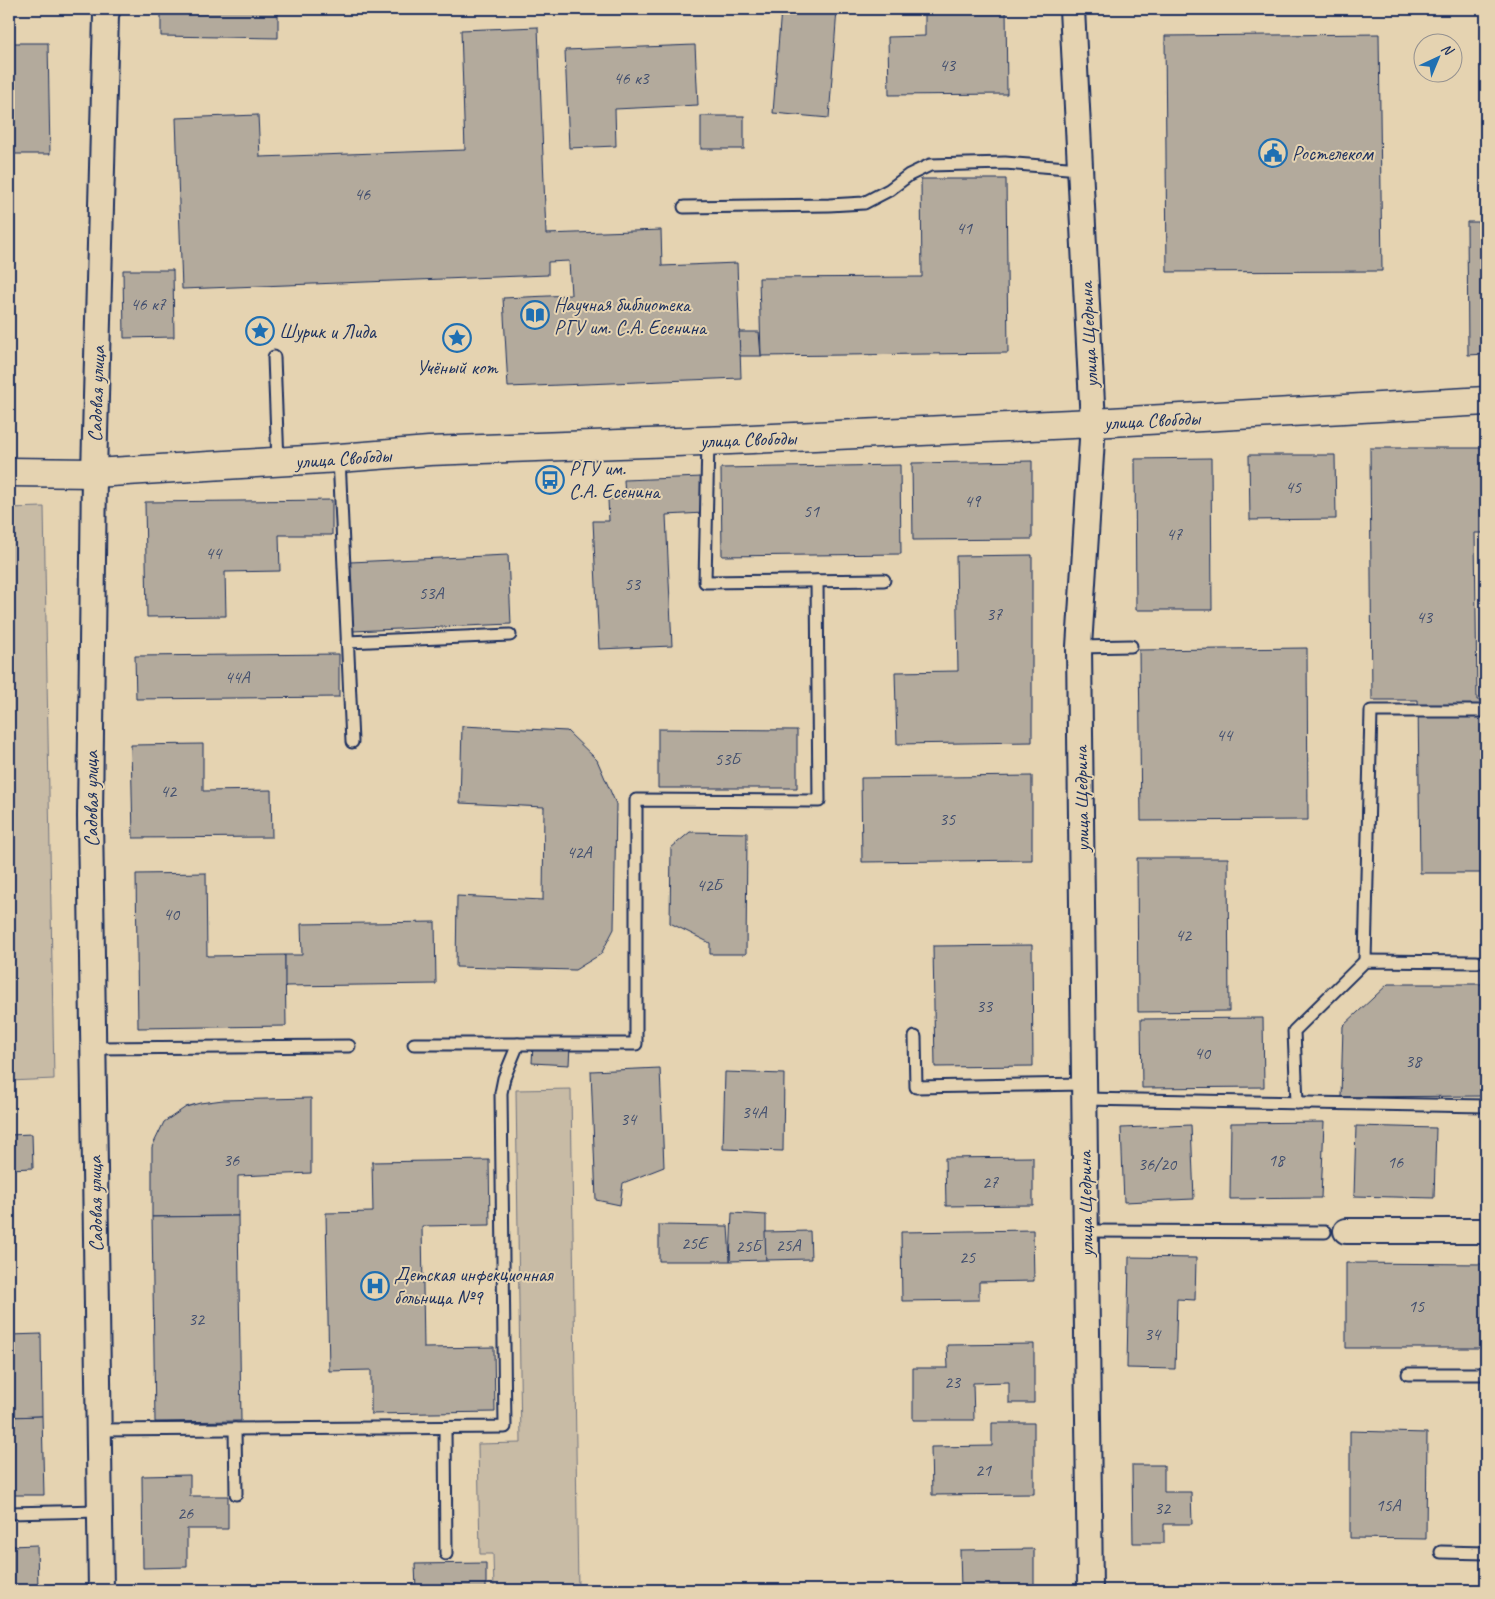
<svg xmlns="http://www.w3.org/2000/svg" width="1495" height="1599" font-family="Caveat,sans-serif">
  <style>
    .green { fill: #c8bba5; stroke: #727582 }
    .building { fill: #b3aa9c; stroke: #1b2f5e }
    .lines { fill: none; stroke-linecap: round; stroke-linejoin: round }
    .lane-casing { stroke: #1b2f5e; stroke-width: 15 }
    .street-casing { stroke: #1b2f5e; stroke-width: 28 }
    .secondary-casing { stroke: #1b2f5e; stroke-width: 31 }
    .lane { stroke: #e5d3b1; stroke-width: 11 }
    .street { stroke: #e5d3b1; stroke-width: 24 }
    .secondary { stroke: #e5d3b1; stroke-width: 28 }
    .labels { text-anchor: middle; stroke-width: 4; stroke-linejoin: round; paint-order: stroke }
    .number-label { font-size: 18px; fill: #414e6e }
    .poi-label { font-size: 20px; fill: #1b2f5e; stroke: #e5d3b1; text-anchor: start }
    .street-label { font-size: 20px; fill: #1b2f5e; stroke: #e5d3b1 }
  </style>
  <rect width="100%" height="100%" fill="#e5d3b1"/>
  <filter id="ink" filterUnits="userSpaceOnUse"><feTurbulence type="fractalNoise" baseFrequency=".02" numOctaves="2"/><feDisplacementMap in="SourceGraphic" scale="10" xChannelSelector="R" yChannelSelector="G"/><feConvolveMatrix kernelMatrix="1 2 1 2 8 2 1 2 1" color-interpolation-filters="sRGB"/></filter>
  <g filter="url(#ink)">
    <g class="green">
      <polygon points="44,507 54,1079 9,1081 9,508"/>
      <polygon points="571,1089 578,1590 494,1590 493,1554 480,1554 478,1444 521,1443 516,1090"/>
    </g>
    <g class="building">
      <polygon points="161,9 278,9 278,38 161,36"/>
      <polygon points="781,9 837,9 829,118 773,113"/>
      <polygon points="925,9 1006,9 1007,94 889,95 888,37 925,36"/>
      <polygon points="538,27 546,234 661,230 662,266 737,263 741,378 508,387 503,298 571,295 569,261 548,262 548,275 182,289 176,118 258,115 260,157 465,150 461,30"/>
      <polygon points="1379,34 1382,271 1167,272 1165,36"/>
      <polygon points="9,43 48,43 50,154 9,154"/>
      <polygon points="695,45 698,105 615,109 616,146 569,148 565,50"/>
      <rect x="701" y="116" width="43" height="33"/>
      <polygon points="921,179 1006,179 1008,353 761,356 759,278 922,277"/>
      <polygon points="1467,222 1486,222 1486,354 1468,355"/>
      <polygon points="123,270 173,270 174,337 124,338"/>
      <polygon points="739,332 759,332 761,356 740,356"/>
      <polygon points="1370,448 1486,448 1486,533 1475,533 1477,700 1486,700 1486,873 1420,873 1418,700 1372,700"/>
      <polygon points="1249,455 1335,455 1336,519 1250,520"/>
      <polygon points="1211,458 1212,610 1136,610 1135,459"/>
      <polygon points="1032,461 1032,539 913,540 912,463"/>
      <polygon points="900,465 901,554 722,556 721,468"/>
      <polygon points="702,477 704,513 666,515 672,646 599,649 593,521 609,521 608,499 625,498 624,480"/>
      <polygon points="332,500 332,535 279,535 280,571 225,572 226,616 147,617 145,502"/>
      <polygon points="508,555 511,624 353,631 350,562"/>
      <polygon points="1032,555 1032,742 897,744 895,672 958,671 956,556"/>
      <polygon points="1307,648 1308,820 1141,821 1139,650"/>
      <polygon points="339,654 339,697 136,699 135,656"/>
      <polygon points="462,726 567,731 597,760 616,804 614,929 601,954 575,970 456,967 457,896 543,900 544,807 460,803"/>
      <polygon points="658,729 797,730 797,788 658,788"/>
      <polygon points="203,744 203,791 271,790 272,837 133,838 131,745"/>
      <polygon points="1032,776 1032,860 862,862 861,778"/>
      <polygon points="690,832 747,833 746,954 710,954 710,943 670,923 671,848"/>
      <polygon points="1137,858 1228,858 1229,1011 1138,1012"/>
      <polygon points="206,873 207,956 285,955 286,1026 138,1028 136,874"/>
      <polygon points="435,922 436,984 285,986 285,955 302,955 301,924"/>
      <polygon points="1032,945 1033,1066 935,1067 933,946"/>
      <polygon points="1388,984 1484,984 1485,1096 1341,1097 1343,1026"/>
      <polygon points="1263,1018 1264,1087 1142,1088 1141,1019"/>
      <polygon points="533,1044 570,1045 569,1065 532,1063"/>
      <polygon points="660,1068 664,1167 623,1183 620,1205 596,1200 591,1071"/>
      <polygon points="725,1072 784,1074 783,1151 723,1149"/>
      <polygon points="311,1098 311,1173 238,1176 238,1216 152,1217 152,1147 164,1122 186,1107 200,1103 223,1100"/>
      <polygon points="1324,1122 1321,1198 1230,1199 1231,1123"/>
      <polygon points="1191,1125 1194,1199 1124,1202 1121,1128"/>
      <polygon points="1356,1126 1436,1128 1434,1198 1354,1196"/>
      <polygon points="32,1134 33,1168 9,1169 9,1135"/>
      <polygon points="1033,1157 1033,1205 946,1206 945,1158"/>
      <polygon points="489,1160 490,1225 422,1226 424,1348 494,1347 495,1412 371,1414 371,1370 329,1371 326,1213 373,1212 372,1162"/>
      <polygon points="732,1213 766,1215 766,1260 730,1261"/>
      <polygon points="238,1216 241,1421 155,1422 152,1217"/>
      <polygon points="659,1225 728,1226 730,1261 659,1261"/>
      <polygon points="1033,1230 1034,1281 979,1282 979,1300 902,1301 901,1232"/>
      <polygon points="810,1231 811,1259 766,1260 765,1232"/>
      <polygon points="1129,1257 1196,1258 1195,1300 1177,1299 1175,1369 1127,1368"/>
      <polygon points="1346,1263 1486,1264 1486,1348 1346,1348"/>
      <polygon points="41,1334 42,1416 9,1417 9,1335"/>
      <polygon points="1034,1344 1034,1403 1009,1403 1009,1382 973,1383 974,1420 913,1420 913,1368 948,1368 947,1345"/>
      <polygon points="42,1416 44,1495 9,1495 9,1417"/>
      <polygon points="992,1423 1034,1423 1034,1494 932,1495 931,1447 992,1446"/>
      <polygon points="1350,1431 1427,1433 1426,1539 1350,1538"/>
      <polygon points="1132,1465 1164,1465 1164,1492 1191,1492 1192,1524 1164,1524 1164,1543 1133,1543"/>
      <polygon points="190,1475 190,1496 228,1496 228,1529 187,1529 187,1567 143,1568 142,1476"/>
      <polygon points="37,1545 38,1590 9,1590 9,1546"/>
      <polygon points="1034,1549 1034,1590 961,1590 960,1550"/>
      <polygon points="486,1563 486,1590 416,1590 415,1564"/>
    </g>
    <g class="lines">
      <defs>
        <g id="lane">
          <polyline points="684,207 829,205 864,203 889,190 909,175 930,165 1005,163 1080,169"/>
          <polyline points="274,357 278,462"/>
          <polyline points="708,441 705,582 884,580"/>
          <polyline points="339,458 352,742"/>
          <polyline points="347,642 510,635"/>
          <polyline points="1079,647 1131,646"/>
          <polyline points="1365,961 1371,711 1486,711"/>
          <polyline points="915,1037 916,1087 1084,1084"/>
          <polyline points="414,1044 636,1044 636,800 819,801 817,581"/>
          <polyline points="93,1048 349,1046"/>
          <polyline points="1084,1099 1486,1106"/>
          <polyline points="1297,1103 1294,1031 1365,961 1477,962"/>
          <polyline points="1085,1231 1325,1232"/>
          <polyline points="1408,1374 1486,1374"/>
          <polyline points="445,1428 446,1554"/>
          <polyline points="235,1429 236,1494"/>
          <polyline points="99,1430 505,1427 501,1093 504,1078 518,1044"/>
          <polyline points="9,1513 100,1511"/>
          <polyline points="1441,1552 1486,1553"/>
        </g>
        <g id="street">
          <polyline points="1072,9 1093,423 1079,647 1090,1590"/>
          <polyline points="1346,1231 1486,1231"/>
          <polyline points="101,1590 90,817 94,473 106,15 108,9"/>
        </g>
        <polyline id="secondary" points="9,472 94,473 339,458 429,451 730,440 1093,423 1486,401"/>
      </defs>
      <use href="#lane" class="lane-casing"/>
      <use href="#street" class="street-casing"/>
      <use href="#secondary" class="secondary-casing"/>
      <use href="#lane" class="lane"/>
      <use href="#street" class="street"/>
      <use href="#secondary" class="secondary"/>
    </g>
  </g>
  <defs>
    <symbol id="civic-ring" viewBox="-11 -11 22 22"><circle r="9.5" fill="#e5d3b1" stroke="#1f6fb2" stroke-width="1.5"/><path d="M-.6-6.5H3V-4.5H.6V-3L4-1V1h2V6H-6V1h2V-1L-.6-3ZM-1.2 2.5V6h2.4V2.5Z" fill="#1f6fb2"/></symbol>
    <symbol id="library-ring" viewBox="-11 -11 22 22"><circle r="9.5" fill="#e5d3b1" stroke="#1f6fb2" stroke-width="1.5"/><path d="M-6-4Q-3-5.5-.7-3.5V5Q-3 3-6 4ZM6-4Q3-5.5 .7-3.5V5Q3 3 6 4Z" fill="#1f6fb2"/></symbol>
    <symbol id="sight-ring" viewBox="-11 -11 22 22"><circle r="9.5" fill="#e5d3b1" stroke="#1f6fb2" stroke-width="1.5"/><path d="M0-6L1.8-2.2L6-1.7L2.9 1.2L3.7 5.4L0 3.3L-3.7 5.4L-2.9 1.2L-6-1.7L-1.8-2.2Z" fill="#1f6fb2"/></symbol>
    <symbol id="bus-ring" viewBox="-11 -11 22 22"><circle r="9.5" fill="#e5d3b1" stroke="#1f6fb2" stroke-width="1.5"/><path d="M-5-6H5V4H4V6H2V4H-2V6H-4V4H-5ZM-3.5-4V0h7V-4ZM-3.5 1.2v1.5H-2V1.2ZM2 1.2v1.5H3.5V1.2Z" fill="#1f6fb2"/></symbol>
    <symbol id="hospital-ring" viewBox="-11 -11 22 22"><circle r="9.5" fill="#e5d3b1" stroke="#1f6fb2" stroke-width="1.5"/><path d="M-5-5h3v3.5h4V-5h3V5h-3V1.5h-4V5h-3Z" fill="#1f6fb2"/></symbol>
  </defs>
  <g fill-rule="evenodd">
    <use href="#civic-ring" x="1257" y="137" width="32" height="32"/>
    <use href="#library-ring" x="519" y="299" width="32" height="32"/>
    <use href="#sight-ring" x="244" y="315" width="32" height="32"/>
    <use href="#sight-ring" x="441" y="322" width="32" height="32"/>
    <use href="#bus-ring" x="534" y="464" width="32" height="32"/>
    <use href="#hospital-ring" x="359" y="1270" width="32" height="32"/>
  </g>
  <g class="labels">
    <g class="number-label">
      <text x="947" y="71">43</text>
      <text x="631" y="84">46 к3</text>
      <text x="362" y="200">46</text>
      <text x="964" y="234">41</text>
      <text x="148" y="310">46 к7</text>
      <text x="1293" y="493">45</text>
      <text x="972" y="507">49</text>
      <text x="811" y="517">51</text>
      <text x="1174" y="540">47</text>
      <text x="213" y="559">44</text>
      <text x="632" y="590">53</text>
      <text x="431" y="599">53А</text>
      <text x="994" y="620">37</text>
      <text x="1424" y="623">43</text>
      <text x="237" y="683">44А</text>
      <text x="1224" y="741">44</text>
      <text x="727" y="765">53Б</text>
      <text x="168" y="797">42</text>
      <text x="947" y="825">35</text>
      <text x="579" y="858">42А</text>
      <text x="709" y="891">42Б</text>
      <text x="171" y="920">40</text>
      <text x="1183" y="941">42</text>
      <text x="984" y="1012">33</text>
      <text x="1202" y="1059">40</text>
      <text x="1413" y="1067">38</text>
      <text x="754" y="1118">34А</text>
      <text x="628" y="1125">34</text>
      <text x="231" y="1166">36</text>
      <text x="1276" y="1166">18</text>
      <text x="1395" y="1168">16</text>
      <text x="1157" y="1170">36/20</text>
      <text x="990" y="1188">27</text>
      <text x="694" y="1249">25Е</text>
      <text x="788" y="1251">25А</text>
      <text x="748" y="1252">25Б</text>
      <text x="967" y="1263">25</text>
      <text x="1416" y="1312">15</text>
      <text x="196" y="1325">32</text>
      <text x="1152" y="1340">34</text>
      <text x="952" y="1388">23</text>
      <text x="983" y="1476">21</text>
      <text x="1388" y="1511">15А</text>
      <text x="1162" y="1514">32</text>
      <text x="185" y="1519">26</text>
    </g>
    <g class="poi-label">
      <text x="1292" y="160">Ростелеком</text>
      <text x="554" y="311">Научная библиотека<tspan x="554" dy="23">РГУ им. С.А. Есенина</tspan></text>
      <text x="279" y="338">Шурик и Лида</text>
      <text x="457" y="374" text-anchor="middle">Учëный кот</text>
      <text x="569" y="475">РГУ им.<tspan x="569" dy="23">С.А. Есенина</tspan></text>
      <text x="394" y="1281">Детская инфекционная<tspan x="394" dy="23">больница №9</tspan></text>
    </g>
    <g class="street-label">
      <text transform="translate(1088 335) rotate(-93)" y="7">улица Щедрина</text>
      <text transform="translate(96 394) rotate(-88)" y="7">Садовая улица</text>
      <text transform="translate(1152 420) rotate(-3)" y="7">улица Свободы</text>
      <text transform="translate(748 439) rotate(-2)" y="7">улица Свободы</text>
      <text transform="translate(343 458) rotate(-4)" y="7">улица Свободы</text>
      <text transform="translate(91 799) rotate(-90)" y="7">Садовая улица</text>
      <text transform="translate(1081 799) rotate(-91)" y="7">улица Щедрина</text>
      <text transform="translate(95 1204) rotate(-91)" y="7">Садовая улица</text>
      <text transform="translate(1085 1204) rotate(-91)" y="7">улица Щедрина</text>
    </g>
  </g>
  <rect width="1495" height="1599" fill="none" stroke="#e5d3b1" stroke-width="30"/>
  <rect x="15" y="15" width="1465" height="1569" fill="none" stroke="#1b2f5e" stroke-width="2" filter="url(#ink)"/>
  <g transform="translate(1438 58) rotate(44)"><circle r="24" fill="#e5d3b1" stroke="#949190"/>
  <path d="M0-4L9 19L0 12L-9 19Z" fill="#1f6fb2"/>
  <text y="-8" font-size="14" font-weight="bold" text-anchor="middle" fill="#1b2f5e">N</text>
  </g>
</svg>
